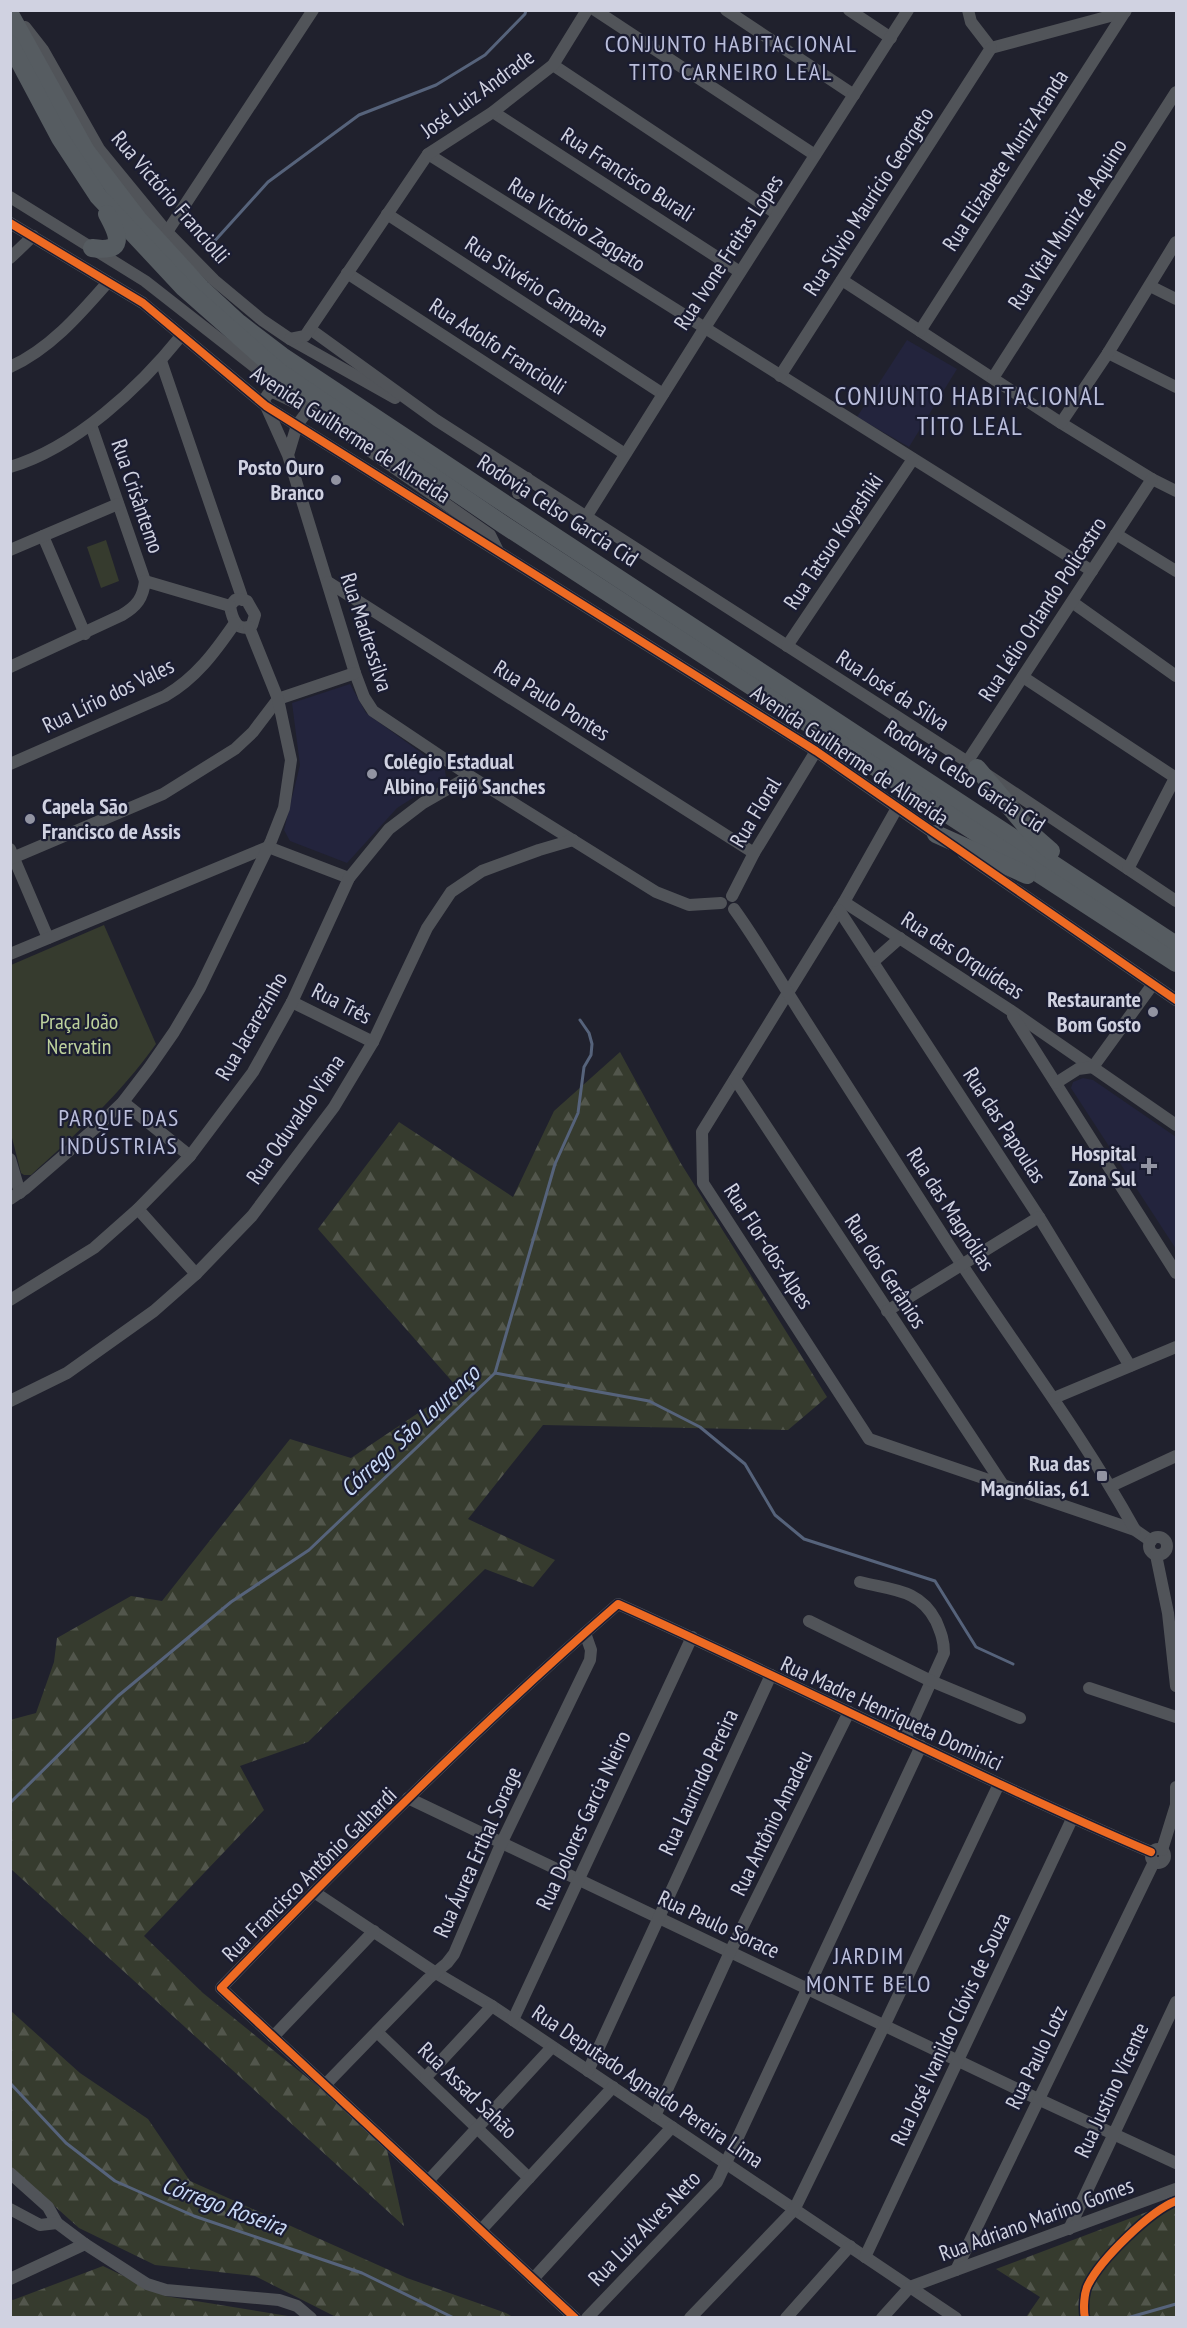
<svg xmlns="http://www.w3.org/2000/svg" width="1187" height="2328" font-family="'PT Sans Narrow',sans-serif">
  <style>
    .built { fill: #23243d }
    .green { fill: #363b2e }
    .forest { fill: url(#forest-firs) }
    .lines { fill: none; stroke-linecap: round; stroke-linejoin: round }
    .stream { stroke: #56637b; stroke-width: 3 }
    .minor { stroke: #515459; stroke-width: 12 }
    .highway { stroke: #565c61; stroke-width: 18 }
    .cycleway-casing { stroke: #1b1d32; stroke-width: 11 }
    .cycleway { stroke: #ed6a23; stroke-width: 8 }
    .poi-dot { fill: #9294a2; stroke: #1b1d32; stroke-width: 2 }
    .labels { text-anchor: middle; stroke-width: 4.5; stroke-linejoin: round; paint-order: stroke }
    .street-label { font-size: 22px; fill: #d0d2e1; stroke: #1b1d32 }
    .poi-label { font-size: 22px; font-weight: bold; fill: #d0d2e1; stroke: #1b1d32; text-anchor: end }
    .park-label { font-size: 22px; fill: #bdd19c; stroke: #1b1d32 }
    .neighbourhood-label { font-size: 24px; letter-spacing: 1.5px; fill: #babedb; stroke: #1b1d32 }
    .water-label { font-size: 24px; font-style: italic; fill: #c8d8f6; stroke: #1b1d32 }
    .quarter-label { font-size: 26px; letter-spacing: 1.5px; fill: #babedb; stroke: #1b1d32 }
  </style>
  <defs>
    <pattern id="forest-firs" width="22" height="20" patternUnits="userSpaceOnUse" patternTransform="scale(1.5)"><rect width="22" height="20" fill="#363b2e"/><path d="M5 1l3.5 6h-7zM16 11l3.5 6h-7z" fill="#52564c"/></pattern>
  </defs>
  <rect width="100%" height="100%" fill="#20212d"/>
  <g class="built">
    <polygon points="907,340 957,369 909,447 857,417"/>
    <polygon points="350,684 366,713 445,770 446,777 397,808 347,863 290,841 284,830 300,765 292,703"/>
    <polygon points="1083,1078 1093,1080 1176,1137 1176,1249 1071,1088 1073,1082"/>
  </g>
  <g class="green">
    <polygon points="106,540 119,581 101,588 87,547"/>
    <path d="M104,925L156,1044C119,1096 78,1132 31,1175H24L21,1173L11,1134V965Z"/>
  </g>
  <g class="forest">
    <polygon points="620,1052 680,1162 827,1397 788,1430 543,1425 468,1519 555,1560 533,1587 485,1569 308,1742 240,1766 264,1810 144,1936 203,1993 385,2141 404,2226 11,1869 10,1720 36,1713 54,1662 57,1638 131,1596 162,1601 290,1439 351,1458 457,1387 318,1229 399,1122 513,1197 554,1111"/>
    <polygon points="11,2011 80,2073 148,2119 190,2181 407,2278 506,2313 513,2317 336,2317 255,2276 155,2265 79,2228 11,2167"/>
    <polygon points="1176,2201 1176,2317 1026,2317 1040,2297 996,2269"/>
    <polygon points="103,2266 165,2296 288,2316 11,2317 10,2299 13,2300"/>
  </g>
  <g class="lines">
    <g class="stream">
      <polyline points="211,245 268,182 359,115 436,85 485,55 525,14 526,10"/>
      <polyline points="495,1373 555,1164 578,1113 584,1067 591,1055 592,1044 589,1033 580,1020"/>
      <polyline points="10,1803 118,1696 231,1602 309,1550 495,1373 649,1401 700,1427 745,1464 775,1515 804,1539 935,1581 976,1647 1013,1664"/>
      <polyline points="10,2083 66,2143 115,2181 194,2216 362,2273 454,2318"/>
      <polyline points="1127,2318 1176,2304"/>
    </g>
    <g class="minor">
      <polyline points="595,10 815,155"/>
      <polyline points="726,10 854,95"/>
      <polyline points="849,10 891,38"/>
      <polyline points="968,10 971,22 991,48"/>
      <polyline points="25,27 43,50 99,149 167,232 214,280 262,320 290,339 395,398"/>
      <polyline points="991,48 1125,12"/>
      <polyline points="553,65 777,214"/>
      <polyline points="493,112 740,272"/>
      <polyline points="428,154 1092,571"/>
      <polyline points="10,197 145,281 287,392"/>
      <polyline points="387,214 663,394"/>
      <polyline points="10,223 143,303 266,406 816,751 941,838"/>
      <polyline points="167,232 313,10"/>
      <polyline points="10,258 33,236"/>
      <polyline points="347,273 625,454"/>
      <polyline points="842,280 1061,423 1152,479 1176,491"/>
      <polyline points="1150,286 1176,299"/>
      <polyline points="310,329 436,420 977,768 1176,901"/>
      <polyline points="920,331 1126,10"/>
      <polyline points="290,339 305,336 428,154 493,112 553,65 587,10"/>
      <polyline points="1108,353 1176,387"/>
      <polyline points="161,361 243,600"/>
      <path d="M10,367C50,349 80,314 108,282"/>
      <polyline points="780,376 991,48"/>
      <polyline points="993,378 1176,92"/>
      <polyline points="303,404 490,535 497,549"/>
      <polyline points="1061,423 1108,353 1176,242"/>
      <polyline points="91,425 145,581"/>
      <polyline points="288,455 297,425 309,409 273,392 268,394 264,400 266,406 288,455 355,673 364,697 373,711 470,776 656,892 689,905 721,903"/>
      <path d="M10,467C75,448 140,387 181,336"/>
      <polyline points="518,493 527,478"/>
      <polyline points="586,517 704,329 908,10"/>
      <polyline points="1116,534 1176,571"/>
      <polyline points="43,536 85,634"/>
      <polyline points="10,550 118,504"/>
      <polyline points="328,582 754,853"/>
      <path d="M240,599L247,601L255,615L252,625C238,634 232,619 230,606L235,600Z"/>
      <polyline points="1072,602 1176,676"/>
      <polyline points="787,646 913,459"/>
      <path d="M10,667L122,615C137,606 143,598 145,581L230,606"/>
      <polyline points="1023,677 1176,778"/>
      <polyline points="967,762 1152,479"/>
      <path d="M10,764L165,696C196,678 215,652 235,623"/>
      <polyline points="897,808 844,902 702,1132 703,1183 869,1439 1135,1530 1151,1541"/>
      <polyline points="10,849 48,938"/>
      <polyline points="963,853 1176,1000"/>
      <polyline points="10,859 163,794 235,749 253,732 278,699 355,673"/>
      <polyline points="1128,869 1176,776"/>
      <polyline points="732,896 754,853 816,751"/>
      <polyline points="844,902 1010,1010 1176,1125"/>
      <path d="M734,909C760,945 781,983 805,1020C853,1095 901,1170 949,1245C1011,1341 1080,1430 1135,1530"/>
      <polyline points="839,910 1039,1217 1130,1366"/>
      <polyline points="10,954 268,847 349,878"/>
      <polyline points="874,961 900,938"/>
      <polyline points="292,1002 373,1042"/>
      <polyline points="1013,1016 1176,1273"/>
      <polyline points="735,1079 1003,1485"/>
      <polyline points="1056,1083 1078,1069 1093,1067 1153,984"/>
      <polyline points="123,1102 190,1156"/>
      <polyline points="10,1159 20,1193"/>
      <polyline points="10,1199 26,1188 100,1124 123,1102 149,1068 174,1032 200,988 271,841 284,808 291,760 278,699 249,627"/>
      <polyline points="138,1209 196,1274"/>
      <polyline points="10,1300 94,1248 138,1209 190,1156 253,1072 292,1002 349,878 389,829 423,803 470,776"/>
      <polyline points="887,1311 1039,1217"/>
      <polyline points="1054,1398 1176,1347"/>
      <polyline points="10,1401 67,1373 154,1311 196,1274 252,1216 334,1107 373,1042 427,928 451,892 482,871 539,850 573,840"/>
      <polyline points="1111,1486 1176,1456"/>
      <circle cx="1158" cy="1546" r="9"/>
      <polyline points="1156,1555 1168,1613 1176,1686"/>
      <path d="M860,1582C892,1590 920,1589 936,1621C941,1633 944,1640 944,1653L905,1739"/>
      <polyline points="809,1621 931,1681 1020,1718"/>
      <polyline points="1089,1688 1176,1717"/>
      <polyline points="408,1798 1038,2099 1176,2163"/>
      <circle cx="1158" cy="1856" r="7"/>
      <polyline points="1162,1850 1176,1805 1176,1787"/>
      <polyline points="314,1892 436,1973 492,2006 956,2318"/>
      <polyline points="513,2020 692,1637"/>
      <polyline points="377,2032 529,2178"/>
      <polyline points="273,2037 374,1931"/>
      <polyline points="588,2071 771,1675"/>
      <polyline points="426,2077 492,2006"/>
      <polyline points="325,2085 428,1979 447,1963 454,1954 501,1844 590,1660 591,1650 585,1633"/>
      <polyline points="655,2116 730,1952 849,1712"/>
      <polyline points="10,2173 48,2207 57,2223 85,2244 147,2284 166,2290 279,2300 297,2306 311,2318"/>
      <polyline points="428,2181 552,2047"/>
      <polyline points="10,2209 40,2225 57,2223"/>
      <polyline points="1069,2229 1176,2002"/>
      <polyline points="481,2230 613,2087"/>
      <polyline points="865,2257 1072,1819"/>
      <polyline points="956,2270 1154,1862"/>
      <polyline points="10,2279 85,2244"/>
      <polyline points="533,2279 672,2127"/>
      <path d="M575,2318L221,1988C349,1855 479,1725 618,1604C797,1684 971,1775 1151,1852"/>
      <polyline points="587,2318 717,2182 921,1746"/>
      <polyline points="690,2318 794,2210 884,2026 999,1784"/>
      <polyline points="786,2318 850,2246"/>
      <polyline points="882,2318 910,2287 1176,2189"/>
    </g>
    <g class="highway">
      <polyline points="10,14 86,151 138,219 201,288 239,323 282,356 516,511 1176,945"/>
      <polyline points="10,44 60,138 98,196 184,288 278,371 504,525 1176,963"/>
      <path d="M92,248C126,253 119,236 107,214"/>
      <polyline points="977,768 1035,837 1051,851"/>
      <polyline points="936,834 1027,875"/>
    </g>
    <defs>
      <g id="cycleway">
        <polyline points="10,223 143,303 266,406 816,751 1176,1000"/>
        <path d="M575,2318L221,1988C349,1855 479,1725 618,1604C797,1684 971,1775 1151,1852"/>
        <path d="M1085,2318C1083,2309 1084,2293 1088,2285C1101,2259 1150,2211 1176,2201"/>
      </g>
    </defs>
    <use href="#cycleway" class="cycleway-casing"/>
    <use href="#cycleway" class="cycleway"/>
  </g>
  <g class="poi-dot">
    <circle cx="336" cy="480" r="6"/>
    <circle cx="372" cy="774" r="6"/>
    <circle cx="30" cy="819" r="6"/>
    <circle cx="1153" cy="1012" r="6"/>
    <path d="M1146 1157h6v6h6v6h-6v6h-6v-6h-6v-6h6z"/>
    <rect x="1096" y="1470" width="12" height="12" rx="3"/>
  </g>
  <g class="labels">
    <g class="street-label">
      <text transform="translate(477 93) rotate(-36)" y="8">José Luiz Andrade</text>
      <text transform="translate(1005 160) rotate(-57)" y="8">Rua Elizabete Muniz Aranda</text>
      <text transform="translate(628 174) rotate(33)" y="8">Rua Francisco Burali</text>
      <text transform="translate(171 197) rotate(49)" y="8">Rua Victório Franciolli</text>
      <text transform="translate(868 201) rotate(-57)" y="8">Rua Sílvio Maurício Georgeto</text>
      <text transform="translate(577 224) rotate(32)" y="8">Rua Victório Zaggato</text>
      <text transform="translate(1067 224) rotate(-57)" y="8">Rua Vital Muniz de Aquino</text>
      <text transform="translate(728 252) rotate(-57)" y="8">Rua Ivone Freitas Lopes</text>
      <text transform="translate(537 286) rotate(33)" y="8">Rua Silvério Campana</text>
      <text transform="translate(498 346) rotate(33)" y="8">Rua Adolfo Franciolli</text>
      <text transform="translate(351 434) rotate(33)" y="8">Avenida Guilherme de Almeida</text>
      <text transform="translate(138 496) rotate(71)" y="8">Rua Crisântemo</text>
      <text transform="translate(558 510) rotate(33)" y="8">Rodovia Celso Garcia Cid</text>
      <text transform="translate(833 541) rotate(-56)" y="8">Rua Tatsuo Koyashiki</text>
      <text transform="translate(1042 609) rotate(-57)" y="8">Rua Lélio Orlando Policastro</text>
      <text transform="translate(367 632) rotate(72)" y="8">Rua Madressilva</text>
      <text transform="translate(893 690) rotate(33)" y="8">Rua José da Silva</text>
      <text transform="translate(108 695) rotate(-26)" y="8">Rua Lírio dos Vales</text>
      <text transform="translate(552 700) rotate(32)" y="8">Rua Paulo Pontes</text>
      <text transform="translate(850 755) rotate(34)" y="8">Avenida Guilherme de Almeida</text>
      <text transform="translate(965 776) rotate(33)" y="8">Rodovia Celso Garcia Cid</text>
      <text transform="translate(755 812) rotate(-59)" y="8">Rua Floral</text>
      <text transform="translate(963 955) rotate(33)" y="8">Rua das Orquídeas</text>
      <text transform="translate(342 1003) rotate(27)" y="8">Rua Três</text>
      <text transform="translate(251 1026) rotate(-60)" y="8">Rua Jacarezinho</text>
      <text transform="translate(295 1119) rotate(-55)" y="8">Rua Oduvaldo Viana</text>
      <text transform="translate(1005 1125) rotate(57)" y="8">Rua das Papoulas</text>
      <text transform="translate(951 1209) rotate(57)" y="8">Rua das Magnólias</text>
      <text transform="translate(769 1246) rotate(57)" y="8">Rua Flor-dos-Alpes</text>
      <text transform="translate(886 1271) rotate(57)" y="8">Rua dos Gerânios</text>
      <text transform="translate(892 1713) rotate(25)" y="8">Rua Madre Henriqueta Dominici</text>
      <text transform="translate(698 1782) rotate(-65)" y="8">Rua Laurindo Pereira</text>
      <text transform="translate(583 1820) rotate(-65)" y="8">Rua Dolores Garcia Nieiro</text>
      <text transform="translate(771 1823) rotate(-64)" y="8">Rua Antônio Amadeu</text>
      <text transform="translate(477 1852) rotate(-66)" y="8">Rua Áurea Erthal Sorage</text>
      <text transform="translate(309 1874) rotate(-45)" y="8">Rua Francisco Antônio Galhardi</text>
      <text transform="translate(719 1924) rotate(25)" y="8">Rua Paulo Sorace</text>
      <text transform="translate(950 2029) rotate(-65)" y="8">Rua José Ivanildo Clóvis de Souza</text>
      <text transform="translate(1036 2057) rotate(-64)" y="8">Rua Paulo Lotz</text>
      <text transform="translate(648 2086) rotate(34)" y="8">Rua Deputado Agnaldo Pereira Lima</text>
      <text transform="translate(468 2090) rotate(44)" y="8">Rua Assad Sahão</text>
      <text transform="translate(1111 2090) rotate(-65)" y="8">Rua Justino Vicente</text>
      <text transform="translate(1036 2219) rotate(-20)" y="8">Rua Adriano Marino Gomes</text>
      <text transform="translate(644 2228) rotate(-46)" y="8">Rua Luiz Alves Neto</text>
    </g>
    <g class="poi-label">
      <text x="324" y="475">Posto Ouro<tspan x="324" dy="25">Branco</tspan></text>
      <text x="384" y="769" text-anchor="start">Colégio Estadual<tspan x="384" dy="25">Albino Feijó Sanches</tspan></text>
      <text x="42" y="814" text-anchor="start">Capela São<tspan x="42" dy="25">Francisco de Assis</tspan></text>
      <text x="1141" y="1007">Restaurante<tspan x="1141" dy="25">Bom Gosto</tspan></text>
      <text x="1136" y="1161">Hospital<tspan x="1136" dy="25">Zona Sul</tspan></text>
      <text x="1090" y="1471">Rua das<tspan x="1090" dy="25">Magnólias, 61</tspan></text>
    </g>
    <g class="park-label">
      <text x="79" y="1029">Praça João<tspan x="79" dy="25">Nervatin</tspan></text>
    </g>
    <g class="neighbourhood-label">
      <text x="731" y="52">CONJUNTO HABITACIONAL<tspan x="731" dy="28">TITO CARNEIRO LEAL</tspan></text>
      <text x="119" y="1126">PARQUE DAS<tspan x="119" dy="28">INDÚSTRIAS</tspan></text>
      <text x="869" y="1964">JARDIM<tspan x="869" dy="28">MONTE BELO</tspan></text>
    </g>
    <g class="water-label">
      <text transform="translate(410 1431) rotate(-43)" y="8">Córrego São Lourenço</text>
      <text transform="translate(224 2206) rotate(20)" y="8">Córrego Roseira</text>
    </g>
    <g class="quarter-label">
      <text x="970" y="405">CONJUNTO HABITACIONAL<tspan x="970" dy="30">TITO LEAL</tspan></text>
    </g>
  </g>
  <rect width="1187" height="2328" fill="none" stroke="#d0d2e1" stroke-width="24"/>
</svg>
